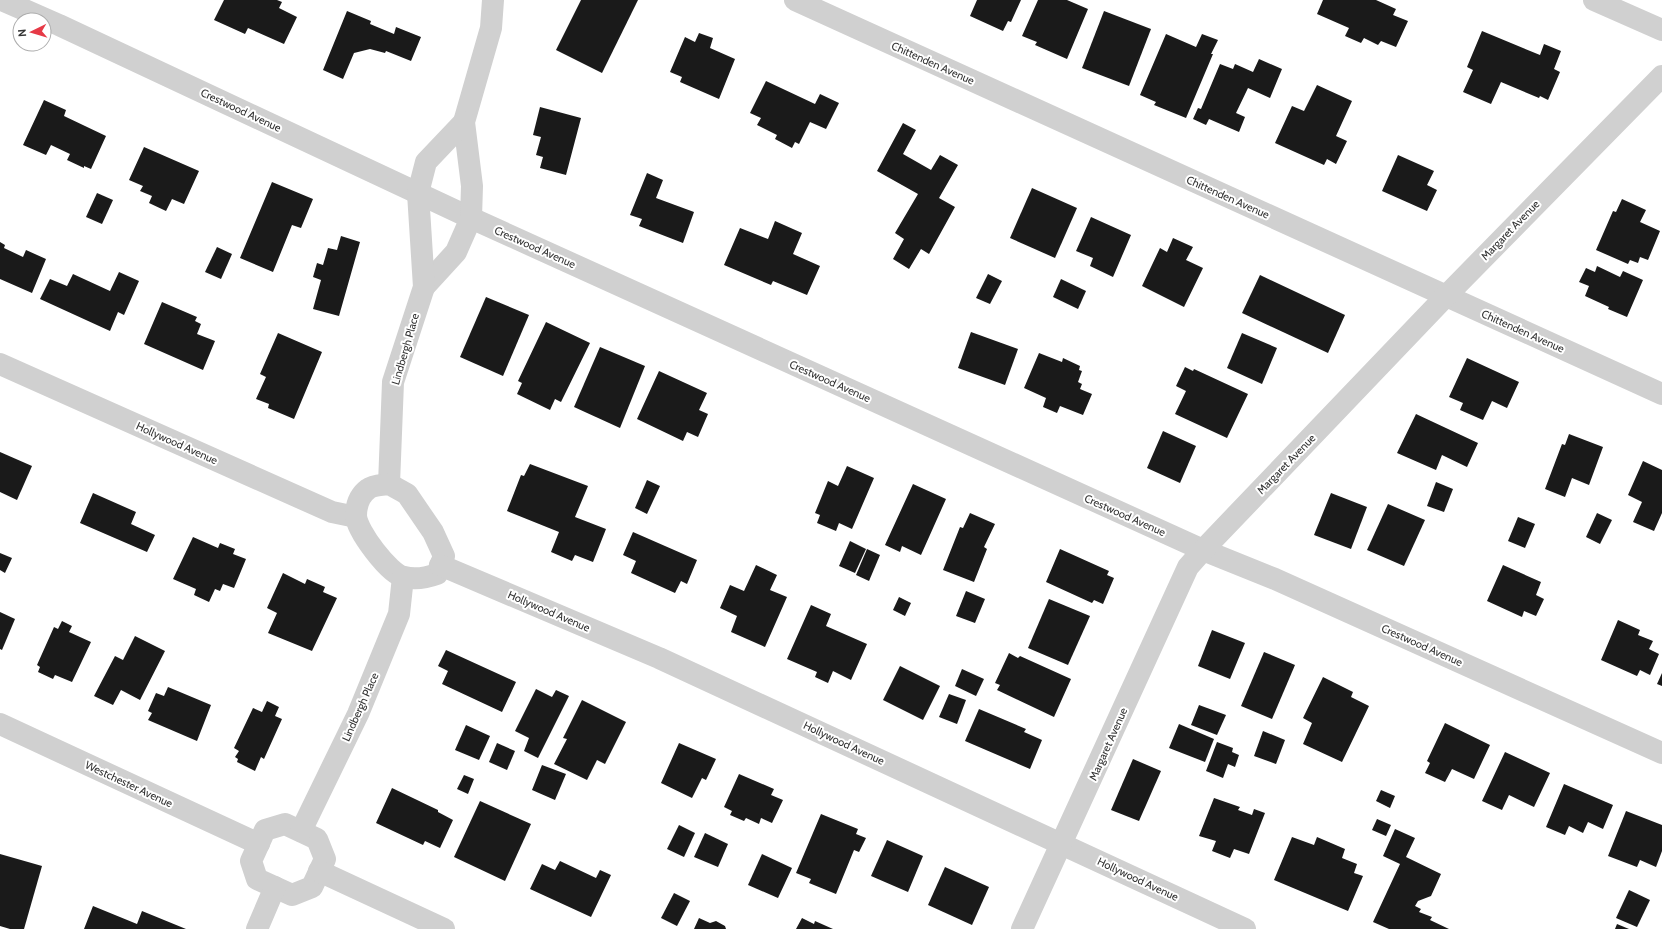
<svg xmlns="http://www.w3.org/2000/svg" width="1662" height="929" font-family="Cabin,sans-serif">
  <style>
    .building { fill: #1a1a1a }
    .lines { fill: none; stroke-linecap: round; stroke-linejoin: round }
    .minor { stroke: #d0d0d0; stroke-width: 22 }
    .labels { text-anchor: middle; stroke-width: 4; stroke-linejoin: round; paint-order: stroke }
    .street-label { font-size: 11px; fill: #333; stroke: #fff }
  </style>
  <rect width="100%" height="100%" fill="#fff"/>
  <g class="building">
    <polygon points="224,0 277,0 282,2 279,8 297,17 284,44 248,28 245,34 214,20"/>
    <polygon points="581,0 638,0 602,73 556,50"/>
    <polygon points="977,0 1021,0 1011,22 1008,21 1003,31 970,16"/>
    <polygon points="1038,0 1067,0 1088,9 1067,59 1035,45 1037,42 1022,36"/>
    <polygon points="1323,0 1376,0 1396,9 1393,15 1408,21 1396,47 1381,41 1378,45 1364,38 1361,43 1345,36 1349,28 1317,14"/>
    <polygon points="347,11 371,21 370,24 394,34 396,27 421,37 411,61 386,51 385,53 370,49 354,53 343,79 323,70"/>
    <polygon points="1104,11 1151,29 1129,86 1082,68"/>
    <polygon points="1482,31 1540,55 1544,44 1561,51 1554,69 1560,72 1548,100 1540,96 1539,98 1501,82 1491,104 1463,92 1473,70 1467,67"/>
    <polygon points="699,33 713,38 710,48 735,59 719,99 680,82 682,77 670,72 685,37 695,42"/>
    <polygon points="1166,34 1196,47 1202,34 1218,40 1211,54 1213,54 1186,118 1154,105 1156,102 1140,95"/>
    <polygon points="1259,59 1282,69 1270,98 1248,88 1236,113 1245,117 1239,132 1209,119 1206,125 1193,119 1198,108 1201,109 1220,64 1233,69 1235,64 1253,72"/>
    <polygon points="766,81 815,104 820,94 839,103 826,129 810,122 799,144 795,142 792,148 775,139 777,135 757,125 761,118 750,113"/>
    <polygon points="1317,85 1352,101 1336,136 1347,141 1336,164 1327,159 1324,165 1275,143 1292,106 1304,111"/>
    <polygon points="44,100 66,110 64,116 106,136 91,169 84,166 84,168 67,160 70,154 51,145 46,155 23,145"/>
    <polygon points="540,107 581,118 566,175 540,168 543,157 536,155 541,137 533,135"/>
    <polygon points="903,123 916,130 903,154 931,170 940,155 958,165 939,198 955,207 929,254 921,249 909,269 893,259 904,239 895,233 918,194 877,171"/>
    <polygon points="144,147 199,171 184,204 172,199 166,211 149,203 152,196 140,191 143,186 129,180"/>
    <polygon points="1398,155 1434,171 1427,185 1437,190 1427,211 1382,191"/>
    <polygon points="647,173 663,180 656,198 694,212 683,243 639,226 642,219 630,215"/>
    <polygon points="272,182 313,199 301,228 292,225 273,272 240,258"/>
    <polygon points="1032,188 1077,208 1055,258 1010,238"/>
    <polygon points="97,193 113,200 102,224 86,217"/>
    <polygon points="1622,199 1646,210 1640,222 1660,231 1648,260 1640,257 1638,263 1630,260 1628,264 1596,250 1613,211 1616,212"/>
    <polygon points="1091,217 1131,235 1113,277 1090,266 1093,258 1076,251"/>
    <polygon points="775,221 802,233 793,254 820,266 807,295 773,281 771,285 724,265 740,228 768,239"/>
    <polygon points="341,236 360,242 339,316 313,309 321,280 313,277 317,263 323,265 328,248 337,250"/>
    <polygon points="1173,238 1193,247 1186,260 1203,268 1184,307 1142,286 1160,248 1167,252"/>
    <polygon points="0,242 5,245 4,248 23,257 26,250 46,259 32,293 0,279"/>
    <polygon points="217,247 232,254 221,279 205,272"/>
    <polygon points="1597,266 1620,277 1623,271 1643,280 1627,317 1608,309 1609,307 1585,296 1589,286 1579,282 1586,268 1595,272"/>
    <polygon points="119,272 139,281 124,315 118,312 110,331 40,299 50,279 67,286 73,274 110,291"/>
    <polygon points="988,274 1002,281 990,304 976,298"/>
    <polygon points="1260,275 1345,315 1328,353 1242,313"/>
    <polygon points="1061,279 1086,291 1078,309 1053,297"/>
    <polygon points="486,297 529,315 503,376 460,357"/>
    <polygon points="162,302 197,317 195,321 201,324 197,334 215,341 203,370 144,344"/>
    <polygon points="546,322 590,343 561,402 555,399 550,410 517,394 522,383 518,381"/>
    <polygon points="971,332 1018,349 1005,385 958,368"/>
    <polygon points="278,333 322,352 294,419 268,408 269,404 256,399 266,377 260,374"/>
    <polygon points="1242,333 1277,348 1262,384 1227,368"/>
    <polygon points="600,347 645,366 620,428 574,407"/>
    <polygon points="1039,353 1062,362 1063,358 1080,366 1079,370 1082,371 1078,382 1082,384 1080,389 1092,394 1083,415 1060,406 1057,413 1043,407 1046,398 1024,388"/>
    <polygon points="1467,358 1519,382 1507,408 1492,401 1483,420 1460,410 1463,403 1449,397"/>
    <polygon points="1185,367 1193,371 1194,369 1248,394 1227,438 1175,414 1186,391 1176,386"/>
    <polygon points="659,371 707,393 699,410 708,414 698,437 687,432 683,441 637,419"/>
    <polygon points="1416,414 1478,443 1467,467 1442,455 1436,470 1397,453"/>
    <polygon points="1163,431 1196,446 1180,483 1147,468"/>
    <polygon points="1569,434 1603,447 1589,485 1572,478 1565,497 1545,489 1562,444 1565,445"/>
    <polygon points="0,452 32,466 17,500 0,492"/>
    <polygon points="1643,461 1662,470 1662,513 1654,531 1633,522 1642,502 1628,495"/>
    <polygon points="530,464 588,486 575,517 606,529 593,562 575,555 572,561 551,552 559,532 507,511 521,475 524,476"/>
    <polygon points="847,466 874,478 852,529 839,523 836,531 817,523 820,515 815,513 828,481 838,486"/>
    <polygon points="647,480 660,486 647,514 635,508"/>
    <polygon points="1436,482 1453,489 1444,512 1427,506"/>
    <polygon points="913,484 946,499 921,555 902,546 900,552 885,545"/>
    <polygon points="93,493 136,512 131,524 155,535 147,552 80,523"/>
    <polygon points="1331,493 1367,507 1351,549 1314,535"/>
    <polygon points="1388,504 1425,520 1404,566 1367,550"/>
    <polygon points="970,513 995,524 984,547 987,549 974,582 943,570 960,527 963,528"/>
    <polygon points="1597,513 1612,520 1600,544 1586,537"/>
    <polygon points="1518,517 1535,524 1525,548 1508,541"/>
    <polygon points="633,532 697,560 687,584 681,581 675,593 631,573 636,561 623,555"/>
    <polygon points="193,537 218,548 220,543 235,549 233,554 246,559 234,588 223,584 220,591 215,589 209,602 194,595 196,589 173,579"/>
    <polygon points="850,541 866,549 855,573 839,566"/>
    <polygon points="867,549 880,555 869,581 856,575"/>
    <polygon points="1060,549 1109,571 1107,575 1114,578 1103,604 1094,600 1092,603 1046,582"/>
    <polygon points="0,553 12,558 5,573 0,570"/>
    <polygon points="756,565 777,575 770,590 787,597 765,647 731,632 737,616 720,608 730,585 744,591"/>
    <polygon points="1503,565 1541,582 1536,595 1544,599 1536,616 1524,611 1522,617 1487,601"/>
    <polygon points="283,573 305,584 307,579 325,587 323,592 337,598 312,651 268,633 277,613 267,608"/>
    <polygon points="966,591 985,599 975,623 956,616"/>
    <polygon points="899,597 911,603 905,616 893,610"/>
    <polygon points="1049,599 1090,616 1068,665 1028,648"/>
    <polygon points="811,605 831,614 826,626 867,644 851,680 833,671 828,683 815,677 817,672 787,659"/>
    <polygon points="0,612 15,619 2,650 0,649"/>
    <polygon points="1618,620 1640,630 1638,635 1653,641 1649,649 1659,654 1650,675 1640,670 1637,676 1601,660"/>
    <polygon points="62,621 72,626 69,632 91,642 72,682 55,675 53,679 38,672 40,667 37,665 54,627 58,629"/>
    <polygon points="1212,630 1245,643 1230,679 1198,666"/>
    <polygon points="135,636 165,651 140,700 121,690 113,705 94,696 115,656 123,660"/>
    <polygon points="446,650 516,682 502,712 442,684 448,671 438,666"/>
    <polygon points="1264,652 1295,665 1272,719 1241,706"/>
    <polygon points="1009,653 1018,658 1020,656 1071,679 1054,717 997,690 1000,685 995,683"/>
    <polygon points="900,666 940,686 923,720 883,700"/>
    <polygon points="962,669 984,679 976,696 955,686"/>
    <polygon points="1662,673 1662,686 1657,684"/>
    <polygon points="1323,677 1353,692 1351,697 1369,706 1342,762 1303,744 1312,723 1303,718"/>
    <polygon points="168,687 211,705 197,741 148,720 152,713 148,711 156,693 164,696"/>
    <polygon points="536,689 552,697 556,690 569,696 538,758 524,751 529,738 515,731"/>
    <polygon points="949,694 966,700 957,724 939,717"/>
    <polygon points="582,700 626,722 605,764 597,760 587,780 554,764 567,739 563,738"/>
    <polygon points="267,701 279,707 275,716 282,719 264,759 261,757 255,771 237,762 238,759 235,757 239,751 234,748 253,708 262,712"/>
    <polygon points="1199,705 1226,715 1217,735 1191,725"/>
    <polygon points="979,709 1026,729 1024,732 1042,740 1030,769 965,741"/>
    <polygon points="1445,723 1490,745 1474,779 1452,769 1445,782 1425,773 1430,763 1427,761"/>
    <polygon points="1179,724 1214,739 1205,762 1169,748"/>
    <polygon points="466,725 490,736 479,760 455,750"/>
    <polygon points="1263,731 1285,740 1276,764 1254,756"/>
    <polygon points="1217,742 1233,748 1232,752 1239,755 1235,767 1228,764 1223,778 1206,771"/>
    <polygon points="497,743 515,751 507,770 489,762"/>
    <polygon points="679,743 716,759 706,780 702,778 692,798 661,783"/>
    <polygon points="1505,752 1550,773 1534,807 1509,795 1502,810 1482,801"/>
    <polygon points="1133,759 1161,771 1139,821 1111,810"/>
    <polygon points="542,765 566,774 555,800 532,790"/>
    <polygon points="739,774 774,789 771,795 783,800 772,823 761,818 759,824 746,818 744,821 730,815 732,811 724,807"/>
    <polygon points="464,775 474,779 468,794 457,789"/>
    <polygon points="1564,784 1613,805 1603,829 1588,822 1583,833 1569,826 1565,835 1546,827"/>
    <polygon points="392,788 438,810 438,812 453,820 440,848 425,841 423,845 376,823"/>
    <polygon points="1381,790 1395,796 1390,808 1376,801"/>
    <polygon points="1214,798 1240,807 1238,810 1252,815 1254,809 1265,813 1249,854 1234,849 1230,858 1212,851 1216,841 1199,836"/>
    <polygon points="480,801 531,824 505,881 454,857"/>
    <polygon points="1626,811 1662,825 1662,851 1656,867 1640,860 1637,867 1608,856"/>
    <polygon points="821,814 858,829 856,834 866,838 859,852 854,850 836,894 809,883 811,879 796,873"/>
    <polygon points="1377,819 1391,825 1386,836 1372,830"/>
    <polygon points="679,825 695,833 684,857 667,849"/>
    <polygon points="1395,829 1415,838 1406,857 1441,874 1431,896 1418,901 1415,906 1421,909 1419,912 1432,917 1430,920 1449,929 1389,929 1373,922 1400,864 1383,856"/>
    <polygon points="705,833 728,844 718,867 694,857"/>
    <polygon points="1292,837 1314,845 1317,837 1345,849 1342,858 1357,864 1354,873 1363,876 1348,911 1274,880"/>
    <polygon points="887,840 923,856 908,892 871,876"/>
    <polygon points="0,854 42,866 24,929 10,929 0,926"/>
    <polygon points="762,854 792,868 778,898 748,885"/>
    <polygon points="560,861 596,878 600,870 611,875 591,917 530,889 542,864 555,870"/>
    <polygon points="945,867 989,887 972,925 928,905"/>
    <polygon points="1629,890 1650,900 1637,927 1616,918"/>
    <polygon points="674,893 690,901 677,926 661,918"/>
    <polygon points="93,906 137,924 142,911 186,929 84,929"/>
    <polygon points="699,918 710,923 716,921 725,926 726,929 694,929"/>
    <polygon points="802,918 814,924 815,921 833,929 796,929"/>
    <polygon points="1617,924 1629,929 1615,929"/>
  </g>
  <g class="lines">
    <g class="minor">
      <polyline points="2,0 59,25 471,218 1203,550 1275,579 1662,753"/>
      <polyline points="795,0 1662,394"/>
      <polyline points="1594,0 1662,30"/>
      <polyline points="424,287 456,252 471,218 472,186 464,122 491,28 493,0"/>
      <polyline points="0,364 332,512 356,517"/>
      <polyline points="389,484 393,382 424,287 418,193 426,162 464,122"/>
      <path d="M389,484L407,494L433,532L444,556L437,574C426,578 416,580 404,577C389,574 357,531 356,516C356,505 360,495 368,489C373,485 383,485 389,484Z"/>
      <polyline points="440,565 659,658 1245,929"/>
      <polyline points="0,724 259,844"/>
      <polygon points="285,824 317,839 325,859 312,887 292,895 257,879 251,861 265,830"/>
      <polyline points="301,831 358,714 399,614 403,577"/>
      <polyline points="319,871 444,929"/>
      <polyline points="257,929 275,887"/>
      <polyline points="1022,929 1188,567 1203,550 1446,296 1662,76"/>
    </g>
  </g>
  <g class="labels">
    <g class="street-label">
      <text transform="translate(933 63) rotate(24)" y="4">Chittenden Avenue</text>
      <text transform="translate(241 110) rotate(25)" y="4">Crestwood Avenue</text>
      <text transform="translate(1228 197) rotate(24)" y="4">Chittenden Avenue</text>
      <text transform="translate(1510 230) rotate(-46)" y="4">Margaret Avenue</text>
      <text transform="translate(535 247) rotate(24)" y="4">Crestwood Avenue</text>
      <text transform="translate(1523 331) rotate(24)" y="4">Chittenden Avenue</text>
      <text transform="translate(405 349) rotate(-74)" y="4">Lindbergh Place</text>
      <text transform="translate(830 381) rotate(24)" y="4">Crestwood Avenue</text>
      <text transform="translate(177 443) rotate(24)" y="4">Hollywood Avenue</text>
      <text transform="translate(1286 464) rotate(-46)" y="4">Margaret Avenue</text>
      <text transform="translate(1125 515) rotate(24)" y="4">Crestwood Avenue</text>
      <text transform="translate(549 611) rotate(23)" y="4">Hollywood Avenue</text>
      <text transform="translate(1422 645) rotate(24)" y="4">Crestwood Avenue</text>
      <text transform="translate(360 707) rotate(-66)" y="4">Lindbergh Place</text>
      <text transform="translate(844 743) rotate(25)" y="4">Hollywood Avenue</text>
      <text transform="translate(1108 744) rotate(-66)" y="4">Margaret Avenue</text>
      <text transform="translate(129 784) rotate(25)" y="4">Westchester Avenue</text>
      <text transform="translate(1138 879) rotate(25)" y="4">Hollywood Avenue</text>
    </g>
  </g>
  <g transform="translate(32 32) rotate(265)"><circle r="19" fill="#ffffff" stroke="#adadad"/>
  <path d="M0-3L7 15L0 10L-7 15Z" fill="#e63946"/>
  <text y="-6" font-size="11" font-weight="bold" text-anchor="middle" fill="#333333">N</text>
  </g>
</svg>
